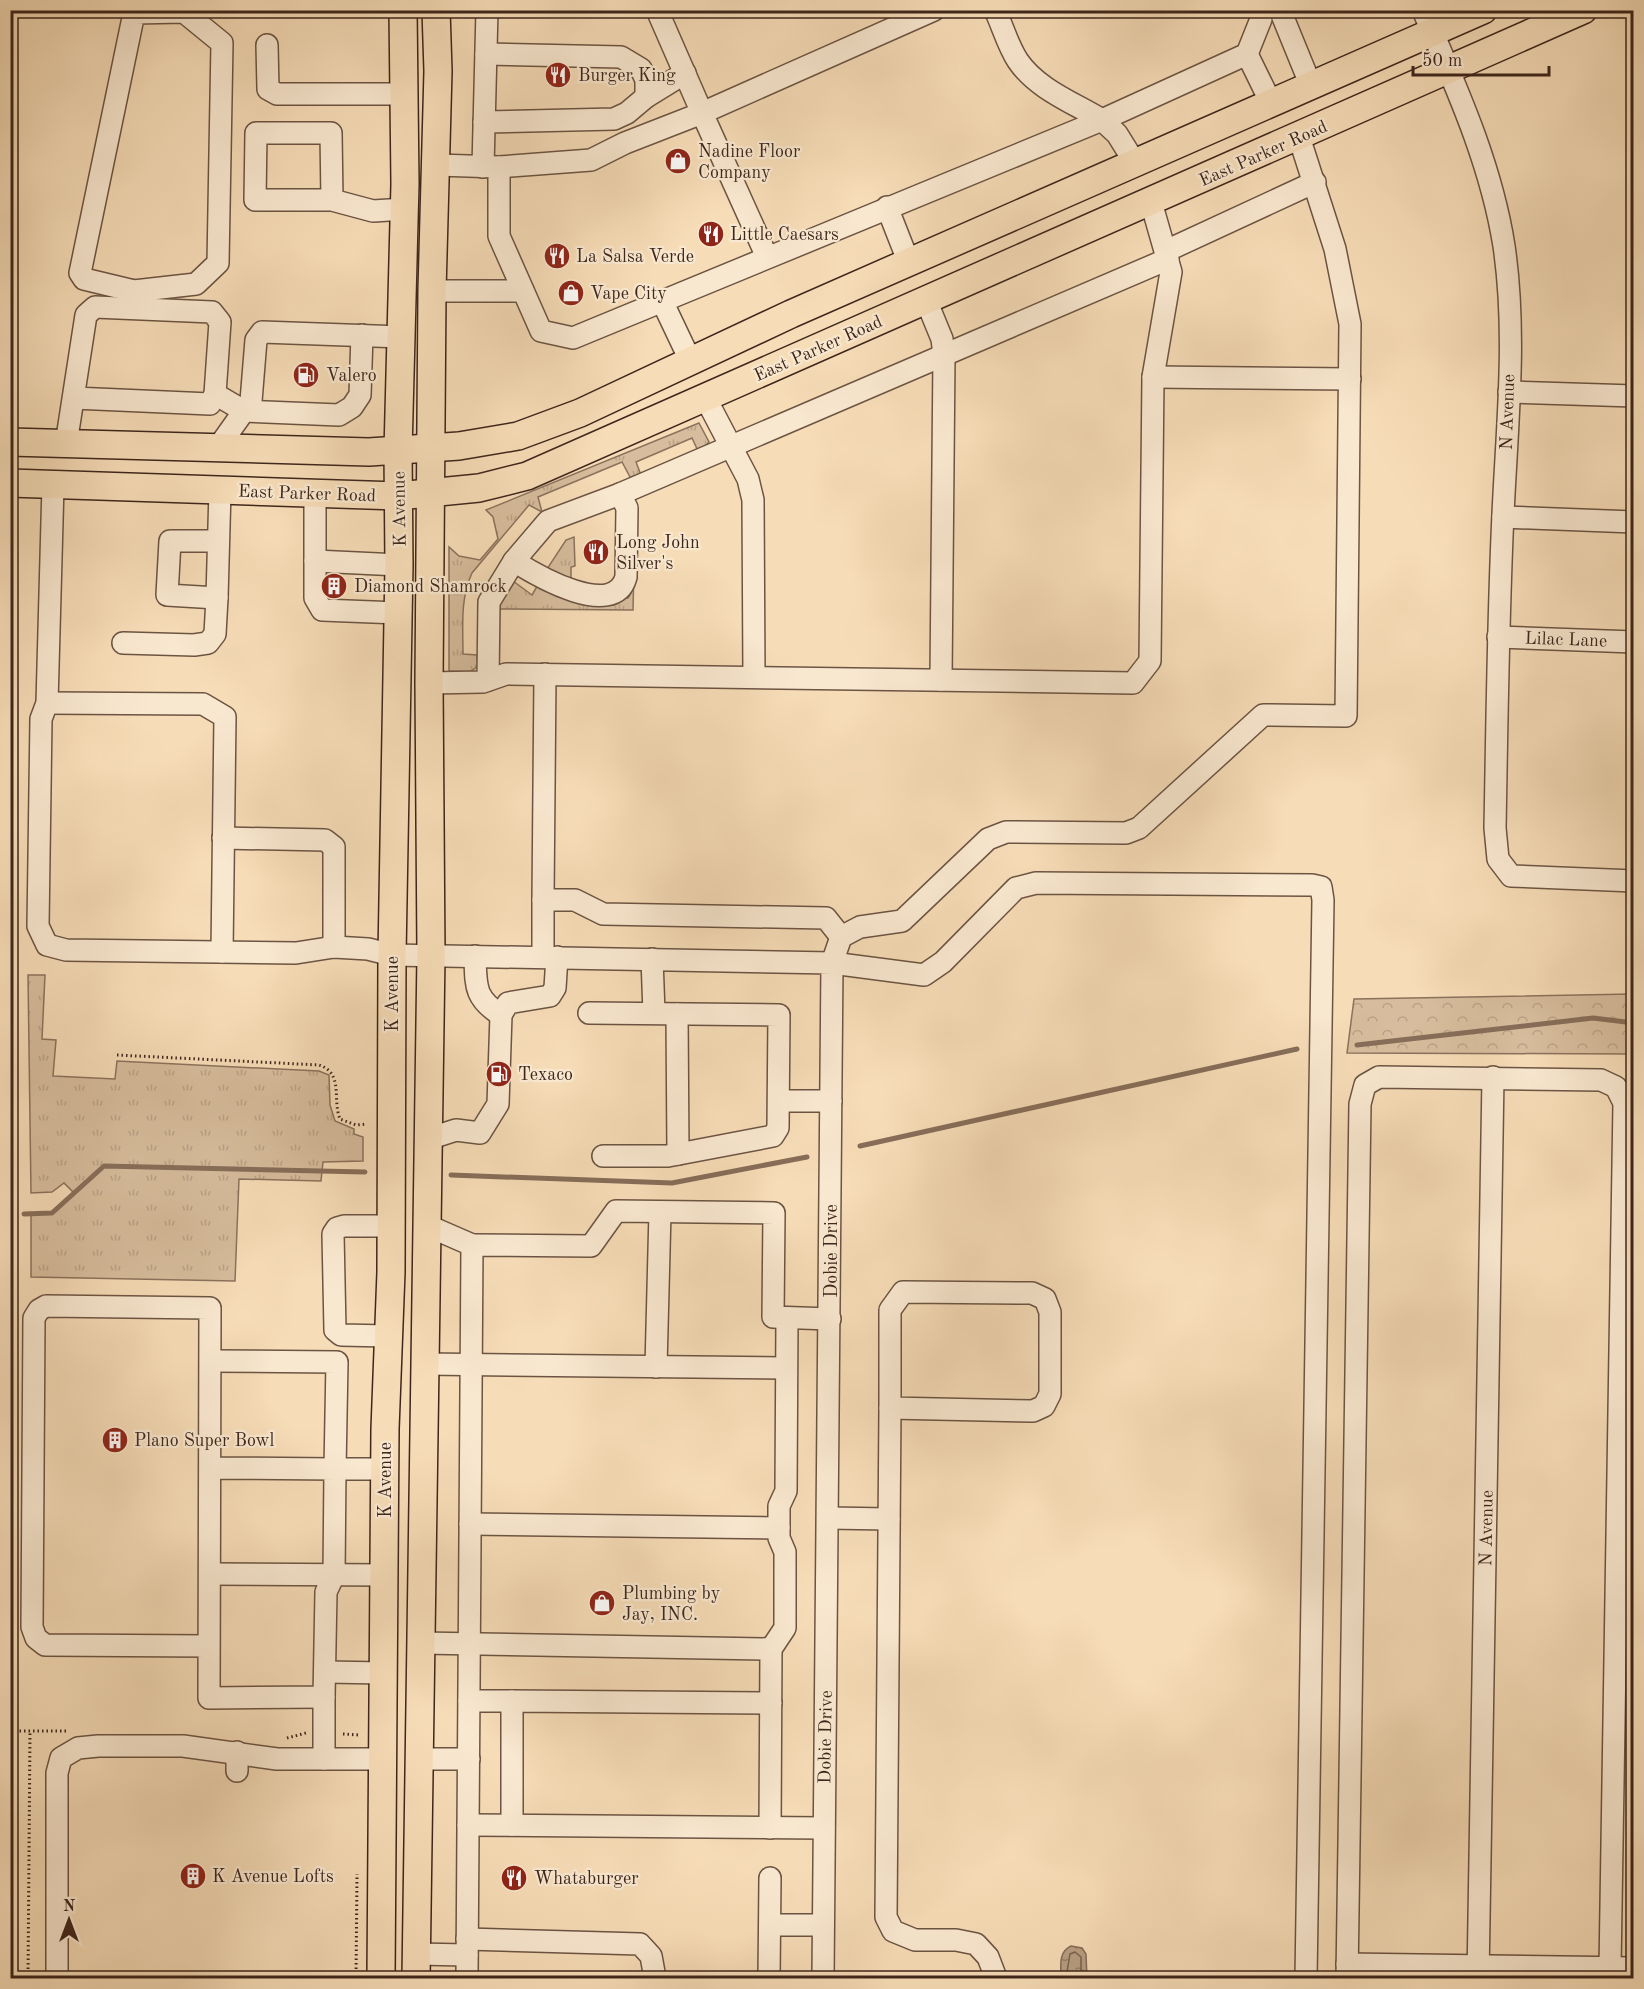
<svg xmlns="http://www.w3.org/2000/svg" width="1644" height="1989" font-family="'Old Standard TT',serif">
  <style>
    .grass { fill: url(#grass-tufts); stroke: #8a725c; stroke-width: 1.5 }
    .forest { fill: url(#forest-crowns); stroke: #8a725c; stroke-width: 1.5 }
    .water { fill: url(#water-ripples); stroke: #876e59; stroke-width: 1.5 }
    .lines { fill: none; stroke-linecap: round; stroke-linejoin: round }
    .shore { stroke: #7a624f; stroke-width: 1.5 }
    .stream { stroke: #876e59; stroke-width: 5 }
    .minor-casing { stroke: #6c5443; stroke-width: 24 }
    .major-casing { stroke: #3e261c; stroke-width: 30 }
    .path { stroke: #3e261c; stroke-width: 3; stroke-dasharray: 1.5 3; stroke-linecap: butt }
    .minor { stroke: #f9e8d0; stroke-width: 21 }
    .major { stroke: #f6dcb7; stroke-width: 27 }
    .labels { text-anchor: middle; stroke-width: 4.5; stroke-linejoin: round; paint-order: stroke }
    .poi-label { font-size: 18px; fill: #3e261c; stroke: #f9e8d0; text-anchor: start }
    .street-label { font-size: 18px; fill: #3e261c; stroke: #f9e8d0 }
  </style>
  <defs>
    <pattern id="grass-tufts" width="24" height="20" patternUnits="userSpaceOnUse" patternTransform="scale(1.5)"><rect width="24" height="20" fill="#d7bd9d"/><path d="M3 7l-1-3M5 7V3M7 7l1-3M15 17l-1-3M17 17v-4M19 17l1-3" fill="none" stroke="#baa287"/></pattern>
    <pattern id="forest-crowns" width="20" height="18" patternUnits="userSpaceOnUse" patternTransform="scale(1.5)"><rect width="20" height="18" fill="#d7bd9d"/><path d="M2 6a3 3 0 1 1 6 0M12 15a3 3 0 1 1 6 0" fill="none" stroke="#baa287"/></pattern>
    <pattern id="water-ripples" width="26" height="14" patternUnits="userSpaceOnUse" patternTransform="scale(1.5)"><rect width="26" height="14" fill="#b79e82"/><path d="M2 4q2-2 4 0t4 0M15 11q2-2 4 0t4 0" fill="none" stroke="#96816a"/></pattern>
  </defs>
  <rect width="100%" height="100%" fill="#f6dcb7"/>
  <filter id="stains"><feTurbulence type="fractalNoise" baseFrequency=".00333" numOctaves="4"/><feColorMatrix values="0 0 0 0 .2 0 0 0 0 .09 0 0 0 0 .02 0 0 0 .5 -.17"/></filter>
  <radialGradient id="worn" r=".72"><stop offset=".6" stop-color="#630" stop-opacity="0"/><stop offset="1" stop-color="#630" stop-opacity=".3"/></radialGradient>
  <g class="grass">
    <path d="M699,423L709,442L701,451H698L692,438L636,462L641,475L630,477L622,462L538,497L542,512L529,505L472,573C460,599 463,626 463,654L477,655L478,666L470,672L449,671V547L459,556L480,560L498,539L493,517L486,510Z"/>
    <polygon points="632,519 635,522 633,610 499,609 499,600 513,581 532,595 539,583 582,599 628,598 631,593"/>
    <polygon points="574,537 575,566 571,567 571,581 545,572 566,540"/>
    <polygon points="28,975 45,975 42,1039 56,1040 53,1076 115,1079 117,1061 319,1071 329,1075 330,1105 335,1121 354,1129 354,1134 363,1137 363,1161 323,1162 321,1181 239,1179 235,1281 31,1277 31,1214 52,1213 74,1193 64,1183 52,1192 31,1193"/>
  </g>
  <polygon class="forest" points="1633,994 1633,1054 1347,1053 1354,999"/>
  <path class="water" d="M1071,1946L1082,1948L1086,1954L1087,1978H1098H1061C1061,1966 1058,1952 1071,1946Z"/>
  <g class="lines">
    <polyline class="shore" points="1066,1978 1070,1954 1075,1952 1081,1957 1081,1978"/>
    <g class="stream">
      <polyline points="1357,1045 1593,1018 1634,1023"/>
      <polyline points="860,1146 1297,1049"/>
      <polyline points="451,1175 672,1183 807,1157"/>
      <polyline points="24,1214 52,1213 104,1166 365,1172"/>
    </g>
    <defs>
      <g id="minor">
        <path d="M995,10C1003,27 1008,46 1018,61C1037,89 1074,103 1102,120L1247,54L1261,19L1260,10"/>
        <polyline points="1280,10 1311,86"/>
        <path d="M1423,10C1456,87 1491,163 1504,246C1517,334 1507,426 1503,514C1498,619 1497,723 1495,828L1498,859L1511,876L1634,881"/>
        <polygon points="184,12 222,43 218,263 196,284 134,291 84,279 80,273 134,13"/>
        <polyline points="267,45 268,89 277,94 404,94"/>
        <polyline points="486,54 621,57 641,69 646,80 646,97"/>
        <polyline points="1247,54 1271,103"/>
        <polyline points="484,122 614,119 627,113 646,97 685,73"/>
        <polyline points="1299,137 1335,249 1350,324 1346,716 1263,715 1139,828 1126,833 1006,832 988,839 902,921 860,927 841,937 832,963 924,975 943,962 1016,888 1036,883 1312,885 1321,887 1323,900 1306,1978"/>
        <polyline points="437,165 499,167 499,236 541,331 573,338 1102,120 1117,134 1135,163"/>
        <polyline points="483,167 487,10"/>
        <polyline points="499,167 591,160 625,143 702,113 657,10"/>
        <polyline points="332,200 331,133 256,133 255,200 332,200 373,211 405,209"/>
        <polyline points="887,207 909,263"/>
        <polyline points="1166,251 1315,182"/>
        <polyline points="767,257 702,113 934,10"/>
        <polyline points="432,291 523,291"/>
        <polyline points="926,300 942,339 944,355 941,680"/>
        <polyline points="662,301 690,360"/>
        <polyline points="1153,377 1350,379"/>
        <polyline points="1509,392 1634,396"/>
        <polyline points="215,394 244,411 339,415 352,407 360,395 362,335"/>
        <polyline points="705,397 748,479 753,500 754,677"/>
        <polyline points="66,444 86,315 95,307 212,312 220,322 215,394 210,404 74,398"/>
        <polyline points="217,449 251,401 256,340 262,332 402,337"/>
        <polyline points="53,485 47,703 41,719 38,926 47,945 66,950 296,953 334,947 368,949 392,955 832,963 823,1978"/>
        <polyline points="315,494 315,598 322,610 398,613"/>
        <polyline points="1503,517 1634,522"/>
        <path d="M218,541H170L167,595L217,598C218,562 219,526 220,490"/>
        <polyline points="315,561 399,565"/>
        <path d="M514,561C536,575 614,621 626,577L627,508L620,494"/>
        <polyline points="1498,637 1634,642"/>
        <polyline points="123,643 194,645 208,643 215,634 217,598"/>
        <polyline points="545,674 543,900 575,900 603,914 826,918 841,937"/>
        <polyline points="488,680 489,602 514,561 548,521 620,494 1168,259"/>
        <polyline points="429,683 483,682 506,674 1133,683 1150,661 1153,377 1171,272 1151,202"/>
        <polyline points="47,703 203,704 225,717 222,952"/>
        <polyline points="223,838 325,840 334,847 334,947"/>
        <path d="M475,956C476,986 474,998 501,1015"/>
        <polyline points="543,956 543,900"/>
        <polyline points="652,959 654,1013"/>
        <polyline points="589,1013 779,1015 778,1128 773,1136 668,1156 603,1156"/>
        <polyline points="677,1014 678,1154"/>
        <polyline points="779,1101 831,1101"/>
        <polyline points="428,1139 456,1130 480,1133 498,1104 501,1015 508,1003 550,996 555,988 557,957"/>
        <polyline points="426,1225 472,1245"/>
        <polygon points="903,1292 1032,1293 1045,1299 1050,1312 1050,1394 1044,1406 1033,1411 890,1408 890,1310"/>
        <polyline points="388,1336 341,1335 335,1330 333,1234 337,1228 344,1226 391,1226"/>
        <polyline points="211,1361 337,1362 335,1469 385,1469"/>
        <polyline points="424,1364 786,1368"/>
        <polyline points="656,1367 660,1212"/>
        <polyline points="890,1408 886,1917 893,1931 915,1940 956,1940 976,1944 988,1957 996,1978"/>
        <polyline points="828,1518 889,1519"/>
        <polyline points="470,1524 779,1528"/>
        <polyline points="210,1574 385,1575"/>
        <polyline points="420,1643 771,1649"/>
        <polyline points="209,1646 45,1645 36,1638 32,1627 34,1318 39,1310 46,1306 210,1308 209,1698 324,1697 326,1592 334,1575 335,1469 210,1468"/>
        <polyline points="326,1672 384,1673"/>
        <polyline points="469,1701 512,1701"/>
        <polyline points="237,1752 237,1771"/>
        <polyline points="324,1759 324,1697"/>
        <polyline points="420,1759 469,1759"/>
        <polyline points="468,1825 824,1828"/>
        <polyline points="512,1825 512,1701 771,1703"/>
        <polyline points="770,1828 771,1649 785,1628 785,1552 779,1538 779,1506 786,1491 787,1318"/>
        <polyline points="770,1925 823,1925"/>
        <polyline points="467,1939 640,1944 651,1956 655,1978"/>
        <polyline points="416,1954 467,1955"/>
        <polyline points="1347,1964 1634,1968"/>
        <polyline points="57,1978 57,1773 61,1758 78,1748 98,1746 183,1746 277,1759 384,1759"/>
        <polyline points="467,1978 472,1245 591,1246 616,1211 774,1213 773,1317 830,1319"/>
        <polyline points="769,1978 770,1878"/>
        <polyline points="1347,1978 1360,1104 1365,1085 1379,1077 1601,1080 1616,1087 1624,1103 1610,1968"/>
        <polyline points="1478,1978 1493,1077"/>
      </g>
      <g id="major">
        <polyline points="10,442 369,452 459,446 518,436 580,413 791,314 1483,10"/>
        <polyline points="10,483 398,496 479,488 527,476 1583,10"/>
        <polyline points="381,1978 385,1429 391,1272 392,955 399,565 398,451 405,184 403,10"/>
        <polyline points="416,1978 431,955 429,683 432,291 438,71 436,10"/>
      </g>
    </defs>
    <use href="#minor" class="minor-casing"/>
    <use href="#major" class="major-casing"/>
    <g class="path">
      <path d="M117,1055L319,1065C344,1073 332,1099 340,1119L356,1125L367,1124"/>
      <polyline points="10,1691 15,1691 15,1731 67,1731"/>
      <polyline points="343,1734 359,1735"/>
      <polyline points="287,1738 306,1733"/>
      <polyline points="28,1978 30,1731"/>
      <polyline points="356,1978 357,1874"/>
    </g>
    <use href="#minor" class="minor"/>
    <use href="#major" class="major"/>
  </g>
  <defs>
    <symbol id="restaurant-disc" viewBox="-11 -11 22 22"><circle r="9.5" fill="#8f2418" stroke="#f9e8d0"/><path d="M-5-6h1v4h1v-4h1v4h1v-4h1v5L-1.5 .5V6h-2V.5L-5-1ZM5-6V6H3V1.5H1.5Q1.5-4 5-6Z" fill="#fff"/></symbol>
    <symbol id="shop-disc" viewBox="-11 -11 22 22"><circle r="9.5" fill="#8f2418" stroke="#f9e8d0"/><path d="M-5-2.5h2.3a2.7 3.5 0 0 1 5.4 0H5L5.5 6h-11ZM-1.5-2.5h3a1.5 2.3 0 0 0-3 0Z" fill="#fff"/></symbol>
    <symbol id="fuel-disc" viewBox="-11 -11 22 22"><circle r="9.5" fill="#8f2418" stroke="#f9e8d0"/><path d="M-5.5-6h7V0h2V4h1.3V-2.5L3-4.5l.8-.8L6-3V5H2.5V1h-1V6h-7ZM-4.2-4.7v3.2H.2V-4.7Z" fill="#fff"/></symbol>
    <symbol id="building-disc" viewBox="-11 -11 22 22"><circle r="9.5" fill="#8f2418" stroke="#f9e8d0"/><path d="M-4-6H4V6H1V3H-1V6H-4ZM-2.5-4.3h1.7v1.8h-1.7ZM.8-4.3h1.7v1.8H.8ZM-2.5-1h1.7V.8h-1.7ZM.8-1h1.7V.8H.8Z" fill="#fff"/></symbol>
  </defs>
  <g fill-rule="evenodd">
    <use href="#restaurant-disc" x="543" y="60" width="30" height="30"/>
    <use href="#shop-disc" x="663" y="146" width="30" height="30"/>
    <use href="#restaurant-disc" x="696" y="219" width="30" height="30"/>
    <use href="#restaurant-disc" x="542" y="241" width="30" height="30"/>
    <use href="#shop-disc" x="556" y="278" width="30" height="30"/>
    <use href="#fuel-disc" x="291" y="360" width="30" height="30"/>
    <use href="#restaurant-disc" x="581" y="537" width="30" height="30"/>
    <use href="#building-disc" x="319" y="571" width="30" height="30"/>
    <use href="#fuel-disc" x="484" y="1059" width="30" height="30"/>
    <use href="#building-disc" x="100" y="1425" width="30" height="30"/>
    <use href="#shop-disc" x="587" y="1588" width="30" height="30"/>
    <use href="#building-disc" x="178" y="1861" width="30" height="30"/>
    <use href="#restaurant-disc" x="499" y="1863" width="30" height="30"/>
  </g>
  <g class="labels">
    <g class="poi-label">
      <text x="578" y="81">Burger King</text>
      <text x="698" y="157">Nadine Floor<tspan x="698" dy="21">Company</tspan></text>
      <text x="730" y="240">Little Caesars</text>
      <text x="576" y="262">La Salsa Verde</text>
      <text x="590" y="299">Vape City</text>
      <text x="326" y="381">Valero</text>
      <text x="616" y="548">Long John<tspan x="616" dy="21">Silver's</tspan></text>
      <text x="354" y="592">Diamond Shamrock</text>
      <text x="518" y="1080">Texaco</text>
      <text x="134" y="1446">Plano Super Bowl</text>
      <text x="622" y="1599">Plumbing by<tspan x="622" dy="21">Jay, INC.</tspan></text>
      <text x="212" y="1882">K Avenue Lofts</text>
      <text x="534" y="1884">Whataburger</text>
    </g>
    <g class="street-label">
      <text transform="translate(1263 153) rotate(-24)" y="6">East Parker Road</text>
      <text transform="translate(818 348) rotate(-24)" y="6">East Parker Road</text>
      <text transform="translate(1507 412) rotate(-88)" y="6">N Avenue</text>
      <text transform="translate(307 493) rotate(2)" y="6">East Parker Road</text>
      <text transform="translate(399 509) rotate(-91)" y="6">K Avenue</text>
      <text transform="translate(1566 639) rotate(2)" y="6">Lilac Lane</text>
      <text transform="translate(392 994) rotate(-90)" y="6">K Avenue</text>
      <text transform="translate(831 1251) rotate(-90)" y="6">Dobie Drive</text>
      <text transform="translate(385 1480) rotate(-90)" y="6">K Avenue</text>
      <text transform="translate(1486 1528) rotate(-89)" y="6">N Avenue</text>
      <text transform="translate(825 1737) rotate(-89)" y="6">Dobie Drive</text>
    </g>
  </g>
  <rect width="1644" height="1989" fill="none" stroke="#f6dcb7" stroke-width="36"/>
  <rect x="12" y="12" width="1620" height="1965" fill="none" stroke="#3e261c" stroke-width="3"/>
  <rect x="18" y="18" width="1608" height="1953" fill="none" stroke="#3e261c" stroke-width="1.5"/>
  <g transform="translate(69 1920)" stroke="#f9e8d0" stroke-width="4.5" paint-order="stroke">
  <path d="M0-4.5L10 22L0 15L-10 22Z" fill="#3e261c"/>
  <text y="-9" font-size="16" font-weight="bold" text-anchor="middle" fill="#3e261c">N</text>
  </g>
  <path d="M1413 66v9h136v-9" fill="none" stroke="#3e261c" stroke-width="3"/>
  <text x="1422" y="66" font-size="18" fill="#3e261c" stroke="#f9e8d0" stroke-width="4.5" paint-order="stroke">50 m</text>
  <rect width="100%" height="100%" filter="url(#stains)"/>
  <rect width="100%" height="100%" fill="url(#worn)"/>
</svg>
